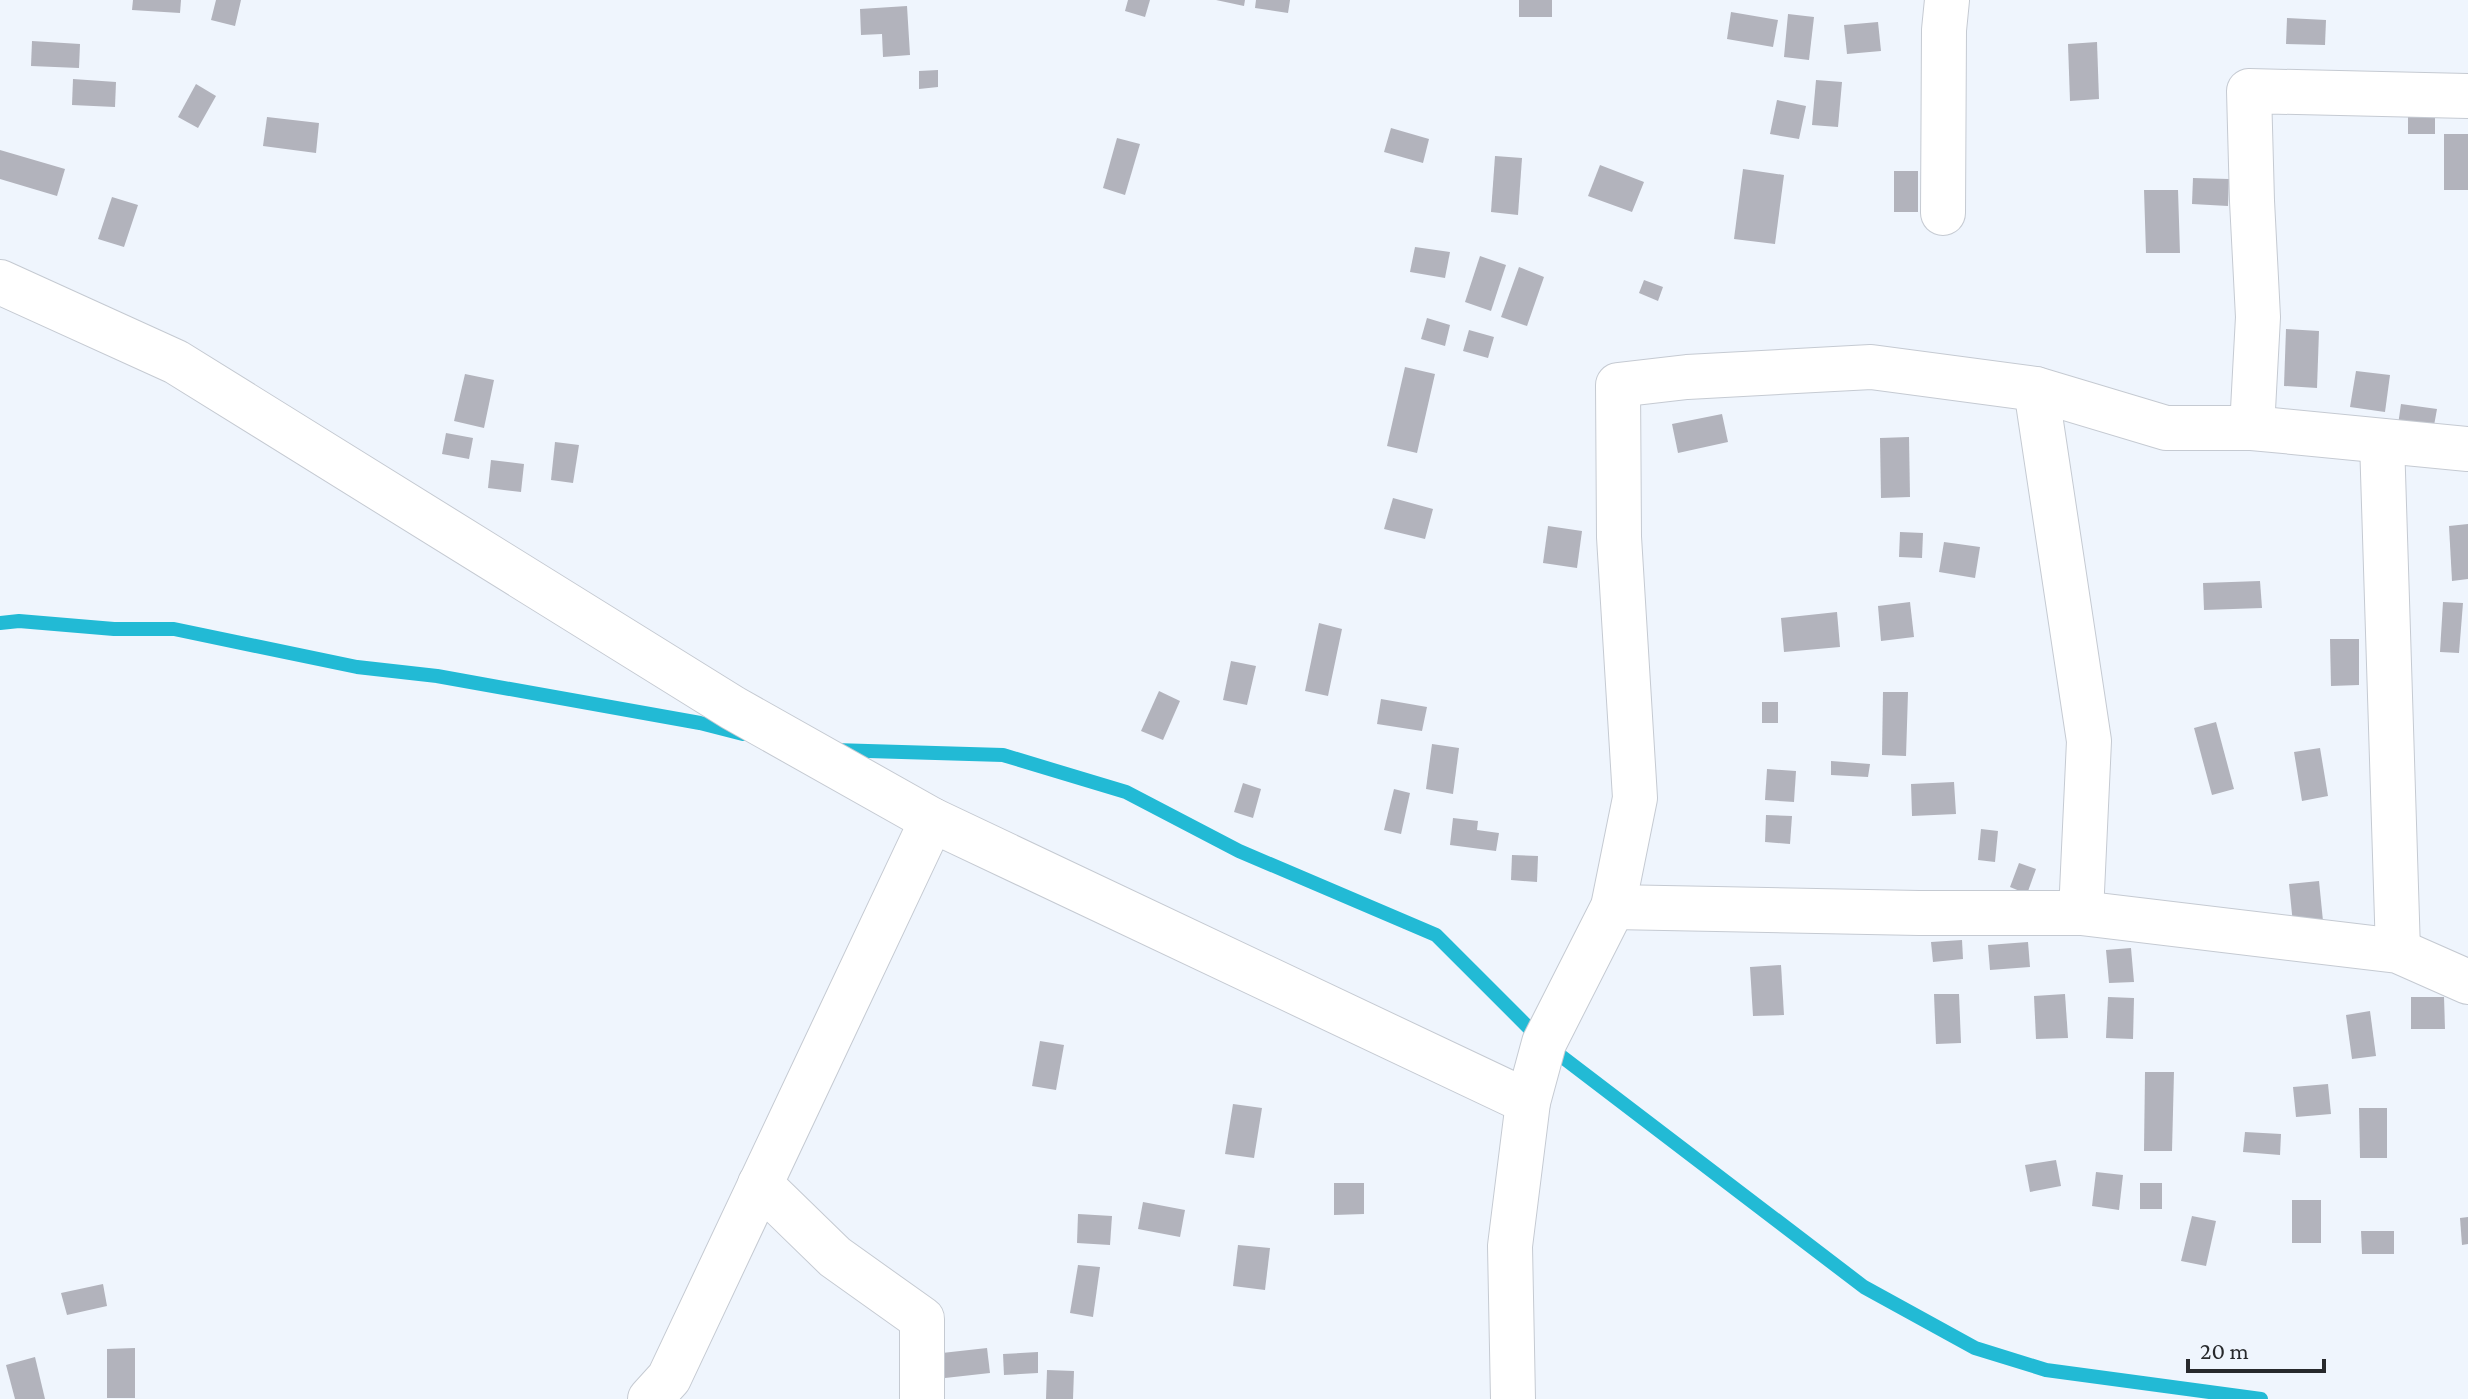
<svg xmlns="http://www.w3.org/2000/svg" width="2468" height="1399" font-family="'Crimson Pro',serif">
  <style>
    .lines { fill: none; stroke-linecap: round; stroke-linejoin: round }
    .stream { stroke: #22bad5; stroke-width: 14 }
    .building { fill: #b2b3bc }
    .street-casing { stroke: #c5cad2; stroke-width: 46 }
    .street { stroke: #fff; stroke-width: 44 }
  </style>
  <rect width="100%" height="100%" fill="#eff5fd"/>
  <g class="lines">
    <g class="stream">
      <polyline points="0,623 19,621 114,629 174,629 357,667 437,676 700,723 743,734"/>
      <polyline points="834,750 1003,755 1126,792 1239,851 1436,935 1544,1043 1864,1287 1975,1348 2046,1370 2261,1399"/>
    </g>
  </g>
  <g class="building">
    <polygon points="133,0 181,0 180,13 132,10"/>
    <polygon points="216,0 241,0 235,26 211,20"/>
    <polygon points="1128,0 1150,0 1145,17 1125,11"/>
    <polygon points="1216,0 1245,0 1244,6"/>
    <polygon points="1256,0 1290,0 1288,13 1255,8"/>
    <rect x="1519" y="0" width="33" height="17"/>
    <polygon points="907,6 910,55 883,57 882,34 861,35 860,9"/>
    <polygon points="1731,12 1778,20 1773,47 1727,39"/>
    <polygon points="1788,14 1814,17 1809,60 1784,57"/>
    <polygon points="2287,18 2326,20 2325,45 2286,44"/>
    <polygon points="1878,22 1881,51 1847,54 1844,25"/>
    <polygon points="32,41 80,44 79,68 31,66"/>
    <polygon points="2097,42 2099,99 2070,101 2068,44"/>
    <polygon points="938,70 938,87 919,89 919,71"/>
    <polygon points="73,79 116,82 115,107 72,105"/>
    <polygon points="1816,80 1842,82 1838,127 1812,125"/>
    <polygon points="196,84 216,96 198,128 178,117"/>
    <polygon points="1777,100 1806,106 1799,139 1770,134"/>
    <rect x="2408" y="116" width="27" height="18"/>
    <polygon points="267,117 319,123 316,153 263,146"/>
    <polygon points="1391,128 1429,139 1423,163 1384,152"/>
    <rect x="2444" y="134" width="24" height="56"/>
    <polygon points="1117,138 1140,144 1125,195 1103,188"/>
    <polygon points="0,150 65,169 57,196 0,179"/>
    <polygon points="1495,156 1522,158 1518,215 1491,212"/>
    <polygon points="1600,165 1644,182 1632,212 1588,196"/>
    <polygon points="1743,169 1784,175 1775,244 1734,239"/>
    <rect x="1894" y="171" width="24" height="41"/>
    <polygon points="2193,178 2229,179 2228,206 2192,204"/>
    <polygon points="2144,190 2178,190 2180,253 2146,253"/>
    <polygon points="112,197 138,205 124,247 98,239"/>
    <polygon points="1415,247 1450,252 1445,278 1410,272"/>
    <polygon points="1480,256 1506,265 1491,311 1465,302"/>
    <polygon points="1519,267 1544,277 1527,326 1501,317"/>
    <polygon points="1644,280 1663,287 1658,301 1639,293"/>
    <polygon points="1427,318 1450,325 1445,346 1421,339"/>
    <polygon points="2286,329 2319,331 2317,388 2284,386"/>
    <polygon points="1469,330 1494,337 1488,358 1463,351"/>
    <polygon points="1405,367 1435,374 1417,453 1387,446"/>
    <polygon points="2356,371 2390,375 2385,412 2350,407"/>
    <polygon points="465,374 494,380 484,428 454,421"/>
    <polygon points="2401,404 2437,409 2433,431 2398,425"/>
    <polygon points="1722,414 1728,442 1678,453 1672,424"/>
    <polygon points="446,433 473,438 469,459 442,454"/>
    <polygon points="1909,437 1910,497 1881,498 1880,438"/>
    <polygon points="555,442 579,445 573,483 551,480"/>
    <polygon points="491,460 524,464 521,492 488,488"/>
    <polygon points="1393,498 1433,509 1425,539 1384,529"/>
    <polygon points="2468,524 2468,579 2452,581 2449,526"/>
    <polygon points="1548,526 1582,531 1577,568 1543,563"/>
    <polygon points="1900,532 1923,533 1922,558 1899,557"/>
    <polygon points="1944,542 1980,547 1975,578 1939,572"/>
    <polygon points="2260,581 2262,608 2204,610 2203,583"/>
    <polygon points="1910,602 1914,637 1881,641 1878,606"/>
    <polygon points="2443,602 2463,603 2459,653 2440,652"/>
    <polygon points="1837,612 1840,647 1784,652 1781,618"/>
    <polygon points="1319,623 1342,629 1328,696 1305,691"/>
    <polygon points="2330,639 2359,639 2359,685 2331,686"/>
    <polygon points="1231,661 1256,666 1247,705 1223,700"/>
    <polygon points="1159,691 1180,701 1163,740 1141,731"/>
    <polygon points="1883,692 1908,692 1906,756 1882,755"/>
    <polygon points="1381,699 1427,707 1422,731 1377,724"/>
    <rect x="1762" y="702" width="16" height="21"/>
    <polygon points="2216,722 2234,789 2212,795 2194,728"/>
    <polygon points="1432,744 1459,748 1453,794 1426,789"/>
    <polygon points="2320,748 2328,796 2302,801 2294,752"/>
    <polygon points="1831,761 1870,764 1868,777 1831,775"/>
    <polygon points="1767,769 1796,771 1794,802 1765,800"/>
    <polygon points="1954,782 1956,814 1912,816 1911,784"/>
    <polygon points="1243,783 1261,789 1253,818 1234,812"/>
    <polygon points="1394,789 1410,793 1401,834 1384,830"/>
    <polygon points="1766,815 1792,816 1790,844 1765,842"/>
    <polygon points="1453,818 1478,821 1477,830 1499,833 1496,851 1450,845"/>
    <polygon points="1981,829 1998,831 1995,862 1978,860"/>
    <polygon points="1512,855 1538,856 1537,882 1511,880"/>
    <polygon points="2019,863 2036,869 2027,894 2010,887"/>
    <polygon points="2319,881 2323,921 2293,924 2289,884"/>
    <polygon points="1962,940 1963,959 1933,962 1931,942"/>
    <polygon points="2028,942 2030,967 1990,970 1988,945"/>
    <polygon points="2131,948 2134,982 2109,983 2106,950"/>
    <polygon points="1781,965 1784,1015 1753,1016 1750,967"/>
    <polygon points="1934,994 1959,994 1961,1043 1936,1044"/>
    <polygon points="2065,994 2068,1038 2036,1039 2034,996"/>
    <polygon points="2108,997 2134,998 2133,1039 2106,1038"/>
    <polygon points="2411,997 2444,997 2445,1029 2411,1029"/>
    <polygon points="2370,1011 2376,1056 2352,1059 2346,1015"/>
    <polygon points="1040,1041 1064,1045 1056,1090 1032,1086"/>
    <polygon points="2145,1072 2174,1072 2172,1151 2144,1151"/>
    <polygon points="2328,1084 2331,1114 2296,1117 2293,1087"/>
    <polygon points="1233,1104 1262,1108 1254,1158 1225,1154"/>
    <polygon points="2359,1108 2387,1108 2387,1158 2360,1158"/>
    <polygon points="2245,1132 2281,1134 2280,1155 2243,1152"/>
    <polygon points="2056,1160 2061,1186 2030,1192 2025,1165"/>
    <polygon points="2096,1172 2123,1175 2119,1210 2092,1206"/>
    <polygon points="1334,1183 1364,1183 1364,1214 1334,1215"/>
    <rect x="2140" y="1183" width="22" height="26"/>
    <rect x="2292" y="1200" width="29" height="43"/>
    <polygon points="1143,1202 1185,1210 1180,1237 1138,1229"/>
    <polygon points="1078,1214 1112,1216 1110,1245 1077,1243"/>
    <polygon points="2192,1216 2216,1221 2206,1266 2181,1261"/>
    <polygon points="2468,1217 2468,1244 2462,1245 2460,1218"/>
    <polygon points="2361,1231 2394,1231 2394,1254 2362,1254"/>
    <polygon points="1238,1245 1270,1248 1265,1290 1233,1286"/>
    <polygon points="1078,1265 1100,1267 1093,1317 1070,1313"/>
    <polygon points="103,1284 107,1306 67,1315 61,1293"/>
    <polygon points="135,1348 135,1398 107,1398 107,1349"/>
    <polygon points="987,1348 990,1373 945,1378 942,1353"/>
    <polygon points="1038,1352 1038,1373 1004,1375 1003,1354"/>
    <polygon points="35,1357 45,1399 15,1399 6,1365"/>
    <polygon points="1047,1370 1074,1371 1073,1399 1046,1399"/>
  </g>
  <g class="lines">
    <defs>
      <g id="street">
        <polyline points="1943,213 1944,30 1947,0"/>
        <polyline points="0,282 176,362 733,708 932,820 1528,1102"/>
        <polyline points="2036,389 2089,741 2081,913"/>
        <polyline points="2252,428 2258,317 2252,201 2249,91 2468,96"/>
        <polyline points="2382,441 2398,951"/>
        <polyline points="1613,907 1919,913 2081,913 2398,951 2468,982"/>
        <polyline points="760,1184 835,1257 922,1319 922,1399"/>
        <polyline points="650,1399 669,1378 932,820"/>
        <polyline points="1513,1399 1510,1246 1528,1102 1544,1043 1613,907 1635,798 1619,537 1618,385 1687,377 1871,367 2036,389 2166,428 2252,428 2468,449"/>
      </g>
    </defs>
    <use href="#street" class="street-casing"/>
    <use href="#street" class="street"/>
  </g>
  <path d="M2188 1359v12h136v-12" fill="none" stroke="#27292c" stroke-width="4"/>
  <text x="2200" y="1359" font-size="24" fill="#27292c" stroke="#eff5fd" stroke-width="6" paint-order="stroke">20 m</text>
</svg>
